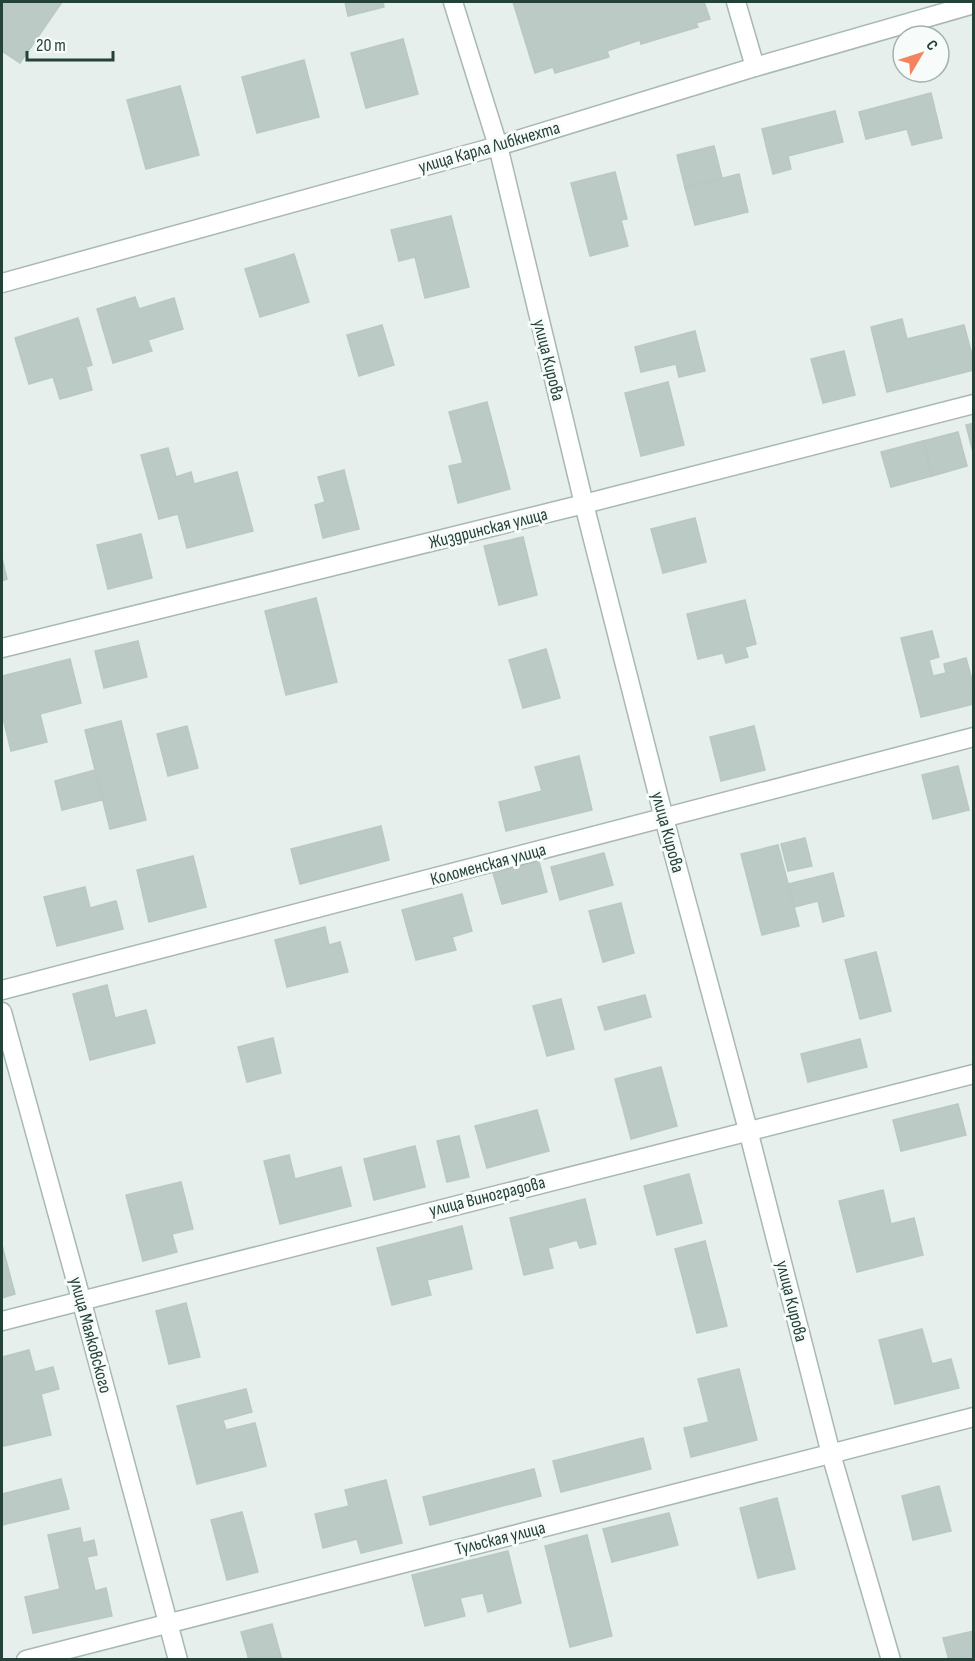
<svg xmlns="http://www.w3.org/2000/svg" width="975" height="1661" font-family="'Sofia Sans Condensed',sans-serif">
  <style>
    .building { fill: #bbcac4; stroke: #b8c9c2; stroke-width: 1.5 }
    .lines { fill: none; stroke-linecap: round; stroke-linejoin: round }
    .minor-casing { stroke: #a8b8b2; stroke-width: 21 }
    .minor { stroke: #fff; stroke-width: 18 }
    .labels { text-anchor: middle; stroke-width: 6; stroke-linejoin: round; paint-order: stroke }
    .street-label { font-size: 18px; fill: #24423a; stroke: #f7fbf9 }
  </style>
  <rect width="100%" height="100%" fill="#e6efeb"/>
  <g class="building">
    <polygon points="2,2 62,2 20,63 2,51"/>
    <polygon points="345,2 383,2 384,7 348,16"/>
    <polygon points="513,2 704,2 710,19 696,23 698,27 641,44 640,40 607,51 609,57 555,73 553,67 535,73"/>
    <polygon points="403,39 418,94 366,108 351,53"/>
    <polygon points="304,60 319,117 257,133 242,77"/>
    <polygon points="180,86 199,155 146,169 127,100"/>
    <polygon points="931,93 942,138 912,145 907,129 866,139 859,112"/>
    <polygon points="835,111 843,142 788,156 791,169 773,174 762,129"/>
    <polygon points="714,146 722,178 685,188 677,155"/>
    <polygon points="615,172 627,219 621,220 628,246 590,256 571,183"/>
    <polygon points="739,174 748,212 695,225 685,188"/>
    <polygon points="451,216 469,287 425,298 415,257 399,261 391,230"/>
    <polygon points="294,254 309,302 260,317 245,269"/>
    <polygon points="135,297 139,309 174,298 183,329 148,340 152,351 113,363 97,309"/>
    <polygon points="78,318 92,365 86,367 92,390 60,399 53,377 29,384 15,338"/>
    <polygon points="902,319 907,339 964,325 974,362 974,370 887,392 871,327"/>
    <polygon points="382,325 394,365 359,376 347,335"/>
    <polygon points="695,331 705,371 679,377 676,364 641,372 635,347"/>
    <polygon points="844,351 855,395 823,403 811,359"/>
    <polygon points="668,382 684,445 641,456 625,393"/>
    <polygon points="487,402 510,489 458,503 449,466 463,463 449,412"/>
    <polygon points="974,423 974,456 966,425"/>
    <polygon points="958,432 967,466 932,476 923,441"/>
    <polygon points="923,441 932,476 891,487 881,452"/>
    <polygon points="168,448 176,477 191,472 194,484 237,472 253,531 187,548 178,514 159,519 141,455"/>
    <polygon points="344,470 359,529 323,538 315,505 325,502 318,477"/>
    <polygon points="695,518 706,562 663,573 651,529"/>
    <polygon points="141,534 152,578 108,589 97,545"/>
    <polygon points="523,537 537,595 499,605 484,546"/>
    <polygon points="2,558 7,579 2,581"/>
    <polygon points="316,598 337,682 286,695 265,611"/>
    <polygon points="745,600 756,644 745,647 748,657 726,663 723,653 698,659 687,614"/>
    <polygon points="932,631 939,657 929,660 933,676 946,673 944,664 966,658 974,687 974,704 921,717 901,638"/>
    <polygon points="138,641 147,677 104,688 95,651"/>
    <polygon points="546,649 560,698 523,708 509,660"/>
    <polygon points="70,659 81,703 40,714 47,742 11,751 2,714 2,676"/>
    <polygon points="121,721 146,820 110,829 85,730"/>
    <polygon points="187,726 198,768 168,776 157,734"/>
    <polygon points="754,726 765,770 721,781 710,737"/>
    <polygon points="579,756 592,810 506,831 499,802 542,791 535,767"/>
    <polygon points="958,766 969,810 933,819 922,775"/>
    <polygon points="95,770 102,800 62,810 55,781"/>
    <polygon points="381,826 389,860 300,884 291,849"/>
    <polygon points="805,838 812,866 788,871 781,844"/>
    <polygon points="778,845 799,926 762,935 741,854"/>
    <polygon points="604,853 613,885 560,900 551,867"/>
    <polygon points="193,856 206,907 149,922 137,870"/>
    <polygon points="539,862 547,892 502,904 493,873"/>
    <polygon points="833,873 844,916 823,922 818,901 794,907 788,884"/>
    <polygon points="85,887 90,908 116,901 123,929 57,946 44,897"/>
    <polygon points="462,894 472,931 452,937 456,950 416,960 402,910"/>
    <polygon points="621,903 634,953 603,962 589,911"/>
    <polygon points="325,927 329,945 340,942 348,972 287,987 275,940"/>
    <polygon points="876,952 891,1011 860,1019 845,960"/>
    <polygon points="107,985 115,1018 146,1010 155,1043 90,1060 73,994"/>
    <polygon points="645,995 651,1017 605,1030 598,1007"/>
    <polygon points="561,999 574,1049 547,1056 533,1006"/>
    <polygon points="273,1038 281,1073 247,1082 238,1047"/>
    <polygon points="860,1039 867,1067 808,1082 801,1054"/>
    <polygon points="661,1067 677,1126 631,1139 615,1079"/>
    <polygon points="958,1104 966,1135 901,1151 893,1120"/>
    <polygon points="537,1110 549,1151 487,1168 475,1126"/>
    <polygon points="459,1136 469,1177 447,1182 437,1141"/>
    <polygon points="415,1146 425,1187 374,1200 364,1159"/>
    <polygon points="289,1155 295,1179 341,1167 351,1206 280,1224 264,1161"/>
    <polygon points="689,1174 702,1223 657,1235 644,1186"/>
    <polygon points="181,1182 193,1229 172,1234 177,1252 143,1261 126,1195"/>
    <polygon points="883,1190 891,1224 914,1218 923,1255 857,1272 839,1201"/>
    <polygon points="585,1199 596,1244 580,1248 577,1240 548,1248 553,1268 524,1275 510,1218"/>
    <polygon points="462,1226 472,1269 427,1280 431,1295 392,1305 377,1248"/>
    <polygon points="705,1241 727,1326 697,1333 675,1249"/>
    <polygon points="2,1245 15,1294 2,1298"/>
    <polygon points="186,1303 200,1357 169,1364 156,1311"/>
    <polygon points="922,1329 932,1364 951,1359 959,1388 895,1404 879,1340"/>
    <polygon points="29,1350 35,1372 53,1367 59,1389 41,1394 51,1435 4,1446 2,1436 2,1357"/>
    <polygon points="739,1369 757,1440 691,1457 684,1428 709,1422 698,1379"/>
    <polygon points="246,1389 252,1412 223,1420 226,1430 255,1423 266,1466 197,1484 177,1406"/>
    <polygon points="643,1438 651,1469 561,1492 553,1461"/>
    <polygon points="534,1469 541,1496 430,1525 423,1497"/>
    <polygon points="61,1479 69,1509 2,1525 2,1494"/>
    <polygon points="386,1480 402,1543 361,1553 357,1539 323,1548 315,1514 349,1506 345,1490"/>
    <polygon points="939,1486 951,1531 913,1540 902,1496"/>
    <polygon points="777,1498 795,1569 758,1578 740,1508"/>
    <polygon points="242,1512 258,1572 227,1580 211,1520"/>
    <polygon points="669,1513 678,1545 612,1562 603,1529"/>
    <polygon points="80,1528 83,1543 94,1540 97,1555 87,1557 95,1591 106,1588 112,1616 33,1633 25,1597 60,1589 48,1535"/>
    <polygon points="587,1535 612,1636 570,1647 545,1546"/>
    <polygon points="508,1551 521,1603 488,1612 483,1593 460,1598 465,1616 425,1626 412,1575"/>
    <polygon points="272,1624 282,1660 249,1660 241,1632"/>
    <polygon points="974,1631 974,1660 949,1660 943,1638"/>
  </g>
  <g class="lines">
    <defs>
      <g id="minor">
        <polyline points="453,2 498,146 584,504 664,818 748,1130 831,1454 891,1660"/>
        <polyline points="736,2 755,67"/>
        <polyline points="2,283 498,146 755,67 974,4"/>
        <polyline points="2,648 584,504 974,404"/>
        <polyline points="2,990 974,737"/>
        <polyline points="2,1012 81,1299 178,1660"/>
        <polyline points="2,1321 974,1074"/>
        <polyline points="26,1660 974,1417"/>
      </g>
    </defs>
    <use href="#minor" class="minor-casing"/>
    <use href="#minor" class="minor"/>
  </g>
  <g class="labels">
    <g class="street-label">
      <text transform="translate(489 147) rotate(-16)" y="6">улица Карла Либкнехта</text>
      <text transform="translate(549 360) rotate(76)" y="6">улица Кирова</text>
      <text transform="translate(488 528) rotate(-14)" y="6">Жиздринская улица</text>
      <text transform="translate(668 832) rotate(75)" y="6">улица Кирова</text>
      <text transform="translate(488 864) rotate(-15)" y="6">Коломенская улица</text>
      <text transform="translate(487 1196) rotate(-14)" y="6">улица Виноградова</text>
      <text transform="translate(792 1301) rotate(76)" y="6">улица Кирова</text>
      <text transform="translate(91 1335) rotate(75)" y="6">улица Маяковского</text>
      <text transform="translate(500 1538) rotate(-14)" y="6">Тульская улица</text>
    </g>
  </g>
  <rect width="975" height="1661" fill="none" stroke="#24423a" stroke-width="6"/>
  <g transform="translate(921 54) rotate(51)"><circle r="28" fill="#f7fbf9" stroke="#a3b1ad" stroke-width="1.5"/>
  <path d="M0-4.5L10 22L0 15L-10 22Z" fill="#f4845f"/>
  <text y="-9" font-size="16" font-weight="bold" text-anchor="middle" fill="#24423a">С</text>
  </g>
  <path d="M27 51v9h86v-9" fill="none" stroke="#24423a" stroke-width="3"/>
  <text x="36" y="51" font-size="18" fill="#24423a" stroke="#f7fbf9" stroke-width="4.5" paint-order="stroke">20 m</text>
</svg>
